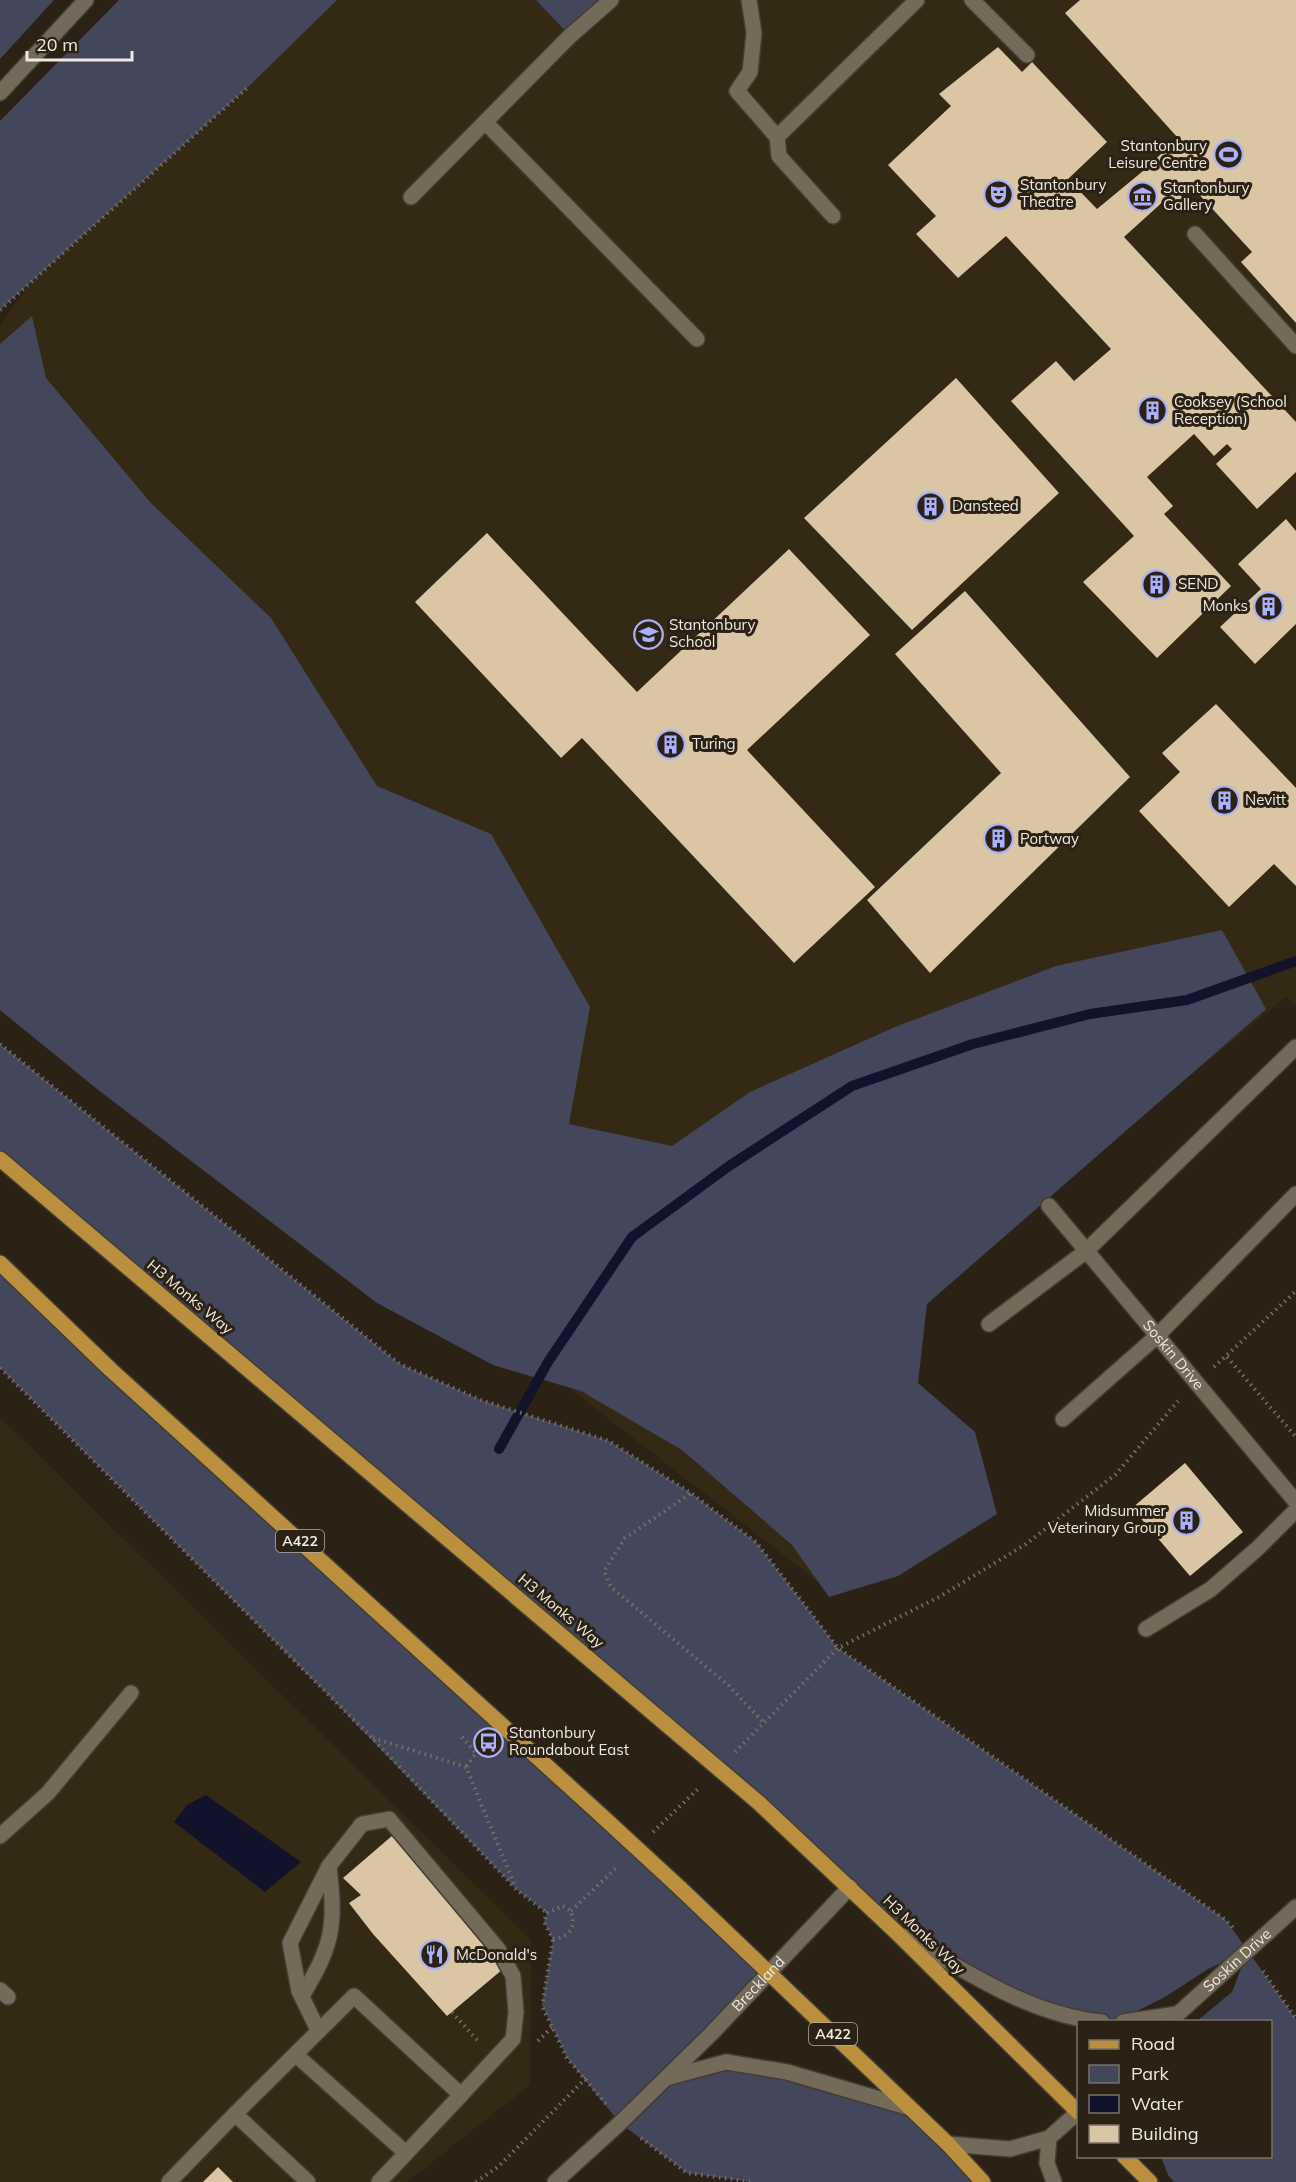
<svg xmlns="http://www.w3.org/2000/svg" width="1296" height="2182" font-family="Mulish,sans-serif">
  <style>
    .built { fill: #342915 }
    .green { fill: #44465b }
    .water { fill: #12122b }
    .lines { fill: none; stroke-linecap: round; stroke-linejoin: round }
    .stream { stroke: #12122b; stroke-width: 10 }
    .building { fill: #dac5a4 }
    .service-casing { stroke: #433d33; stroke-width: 18 }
    .minor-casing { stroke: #433d33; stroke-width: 18 }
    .tertiary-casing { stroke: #433d33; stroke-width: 18 }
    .primary-casing { stroke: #433d33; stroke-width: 18 }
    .path { stroke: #787065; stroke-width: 4; stroke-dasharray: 1.5 4.5; stroke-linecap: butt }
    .service { stroke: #746a5a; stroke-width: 15 }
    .minor { stroke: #746a5a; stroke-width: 15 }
    .tertiary { stroke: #746a5a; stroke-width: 15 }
    .primary { stroke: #ba903e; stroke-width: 15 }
    .primary-bridge-casing { stroke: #433d33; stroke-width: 18; stroke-linecap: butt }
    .primary-bridge { stroke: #ba903e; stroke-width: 15 }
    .labels { text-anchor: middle; stroke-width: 6; stroke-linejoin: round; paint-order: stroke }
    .shield { fill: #2b2215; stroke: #b4aea4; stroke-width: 1.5 }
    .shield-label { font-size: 14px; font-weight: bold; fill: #efeae1 }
    .poi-label { font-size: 15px; fill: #efeae1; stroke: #2b2215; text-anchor: start }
    .street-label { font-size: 15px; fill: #efeae1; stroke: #2b2215 }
  </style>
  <rect width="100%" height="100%" fill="#2b2215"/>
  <g class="built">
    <polygon points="333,0 536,0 570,36 610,0 1296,0 1296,1006 1286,997 887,1324 818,1582 0,944 0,325 34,279"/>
    <polygon points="0,1417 531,1940 530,2085 407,2182 0,2182"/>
  </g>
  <g class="green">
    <polygon points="0,0 54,0 0,59"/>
    <polygon points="119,0 337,0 247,88 0,310 0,121"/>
    <polygon points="536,0 611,0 570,36"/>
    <polygon points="32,316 46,378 151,503 271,618 377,786 491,834 590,1007 569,1124 672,1146 750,1092 895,1027 1056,966 1222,930 1266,1009 927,1304 918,1383 975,1432 997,1514 898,1576 829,1597 792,1545 682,1450 581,1391 493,1365 377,1303 97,1089 0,1010 0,344"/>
    <polygon points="0,1044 400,1364 481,1400 609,1441 691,1493 756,1542 838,1648 1226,1920 1296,2019 1296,2182 1174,2182 1168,2175 1161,2157 1270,2156 1270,2022 1197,2021 1232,1992 1248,1950 1208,1969 1165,1997 1117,2021 1076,2019 896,1932 850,1887 0,1159"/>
    <polygon points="0,1263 769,1973 666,2077 726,2062 910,2108 983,2182 752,2182 687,2173 620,2123 567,2058 542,2005 553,1940 544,1922 547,1913 517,1890 332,1699 0,1368"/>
  </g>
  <polygon class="water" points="206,1795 301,1862 265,1892 174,1822 187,1805"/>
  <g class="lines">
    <polyline class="stream" points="499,1449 548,1362 632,1237 729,1166 852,1086 973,1044 1090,1014 1187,1000 1296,961"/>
  </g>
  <g class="building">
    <polygon points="1080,0 1296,0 1296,323 1241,262 1252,252 1195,190 1175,208 1167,198 1124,237 1296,422 1296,472 1257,509 1216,464 1232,449 1227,444 1214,456 1194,434 1147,477 1173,506 1164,514 1231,586 1157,658 1083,582 1134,536 1011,401 1056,361 1074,381 1111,349 1006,236 958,278 916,234 936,216 888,165 951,106 939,94 998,47 1022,72 1032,62 1107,142 1068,179 1097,209 1143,171 1178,138 1065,13"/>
    <polygon points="956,378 1059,493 912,630 804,518"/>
    <polygon points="1286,519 1296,531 1296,624 1255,664 1220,627 1261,589 1238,564"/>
    <polygon points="487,533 637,692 789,549 870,635 747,750 875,887 794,963 582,738 561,758 415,602"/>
    <polygon points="965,591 1130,777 930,973 867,900 1001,773 895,654"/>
    <polygon points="1216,704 1296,788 1296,886 1274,864 1229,907 1139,811 1180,772 1162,753"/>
    <polygon points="1185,1463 1243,1532 1190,1576 1132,1508"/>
    <polygon points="393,1835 503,1969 447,2016 373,1934 349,1903 361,1895 343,1878"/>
    <polygon points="218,2167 233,2182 203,2182"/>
  </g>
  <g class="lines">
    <defs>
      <g id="service">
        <polyline points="749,0 754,33 750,72 737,91 777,137 779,156 833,216"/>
        <polyline points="972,0 1027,55"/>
        <polyline points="486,123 697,339"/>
        <polyline points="777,137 917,0"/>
        <polyline points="411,197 570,36 611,0"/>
        <polyline points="1195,234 1296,346"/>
        <polyline points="989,1324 1085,1252 1296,1047"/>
        <polyline points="1063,1419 1157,1336 1296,1194"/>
        <polyline points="1146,1629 1211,1589 1258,1548 1296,1510"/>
        <polyline points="0,1836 48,1793 131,1693"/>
        <polyline points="0,1990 8,1997"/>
        <path d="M302,1996C333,1944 336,1927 329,1866"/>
        <polyline points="318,2030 299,1991 290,1943 329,1866 362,1824 389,1819 498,1949 513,1976 516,2012 513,2039 461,2095"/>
        <polyline points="296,2055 406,2153"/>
        <polyline points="169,2182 235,2114"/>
        <polyline points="308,2182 235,2114 354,1996 461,2095 379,2182"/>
      </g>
      <g id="minor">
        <path id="s1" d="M1049,1206L1296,1502"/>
        <path d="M904,1936C966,1971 1029,2015 1102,2022"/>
        <polyline points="1123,2022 1177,2014"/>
        <path id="s2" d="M1169,2022L1296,1907"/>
        <polyline points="666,2078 726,2062 787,2072 910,2108"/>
        <polyline points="1049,2138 1047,2163 1054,2182"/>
        <polyline points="948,2144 1010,2149 1049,2138 1078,2112"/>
        <path id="s3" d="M555,2182L620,2123L712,2033L850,1887"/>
      </g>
      <polyline id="tertiary" points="0,93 86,0"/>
      <g id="primary">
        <polyline points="0,1159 667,1725"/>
        <polyline points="0,1263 111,1370 603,1817"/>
        <polyline points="759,1803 896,1932 1078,2112"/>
        <polyline points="680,1888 948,2144 983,2182"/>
        <polyline points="1124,2156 1150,2182"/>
      </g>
    </defs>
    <use href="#service" class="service-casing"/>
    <use href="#minor" class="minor-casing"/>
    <use href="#tertiary" class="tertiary-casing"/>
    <use href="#primary" class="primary-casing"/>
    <g class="path">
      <polyline points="0,310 247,88"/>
      <polyline points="0,1044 400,1364 481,1400 609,1441 691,1493 756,1542 838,1648 1226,1920 1235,1930"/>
      <polyline points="1227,1357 1296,1437"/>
      <polyline points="1214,1367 1296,1291"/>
      <polyline points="0,1368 372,1738 517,1890 547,1913"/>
      <polyline points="690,1494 625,1538 604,1571 611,1587 729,1686 765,1724"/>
      <polyline points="462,1737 476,1753 466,1767"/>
      <polyline points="373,1738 466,1767 515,1886"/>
      <polyline points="735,1752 838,1648 939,1597 1026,1544 1116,1474 1178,1401"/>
      <polyline points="653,1832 700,1787"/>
      <path d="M563,1906L571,1911C576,1928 570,1937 553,1939L544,1922L547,1913Z"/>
      <polyline points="571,1911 618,1866"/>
      <polyline points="1263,1971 1296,2019"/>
      <polyline points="543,2001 553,1939"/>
      <polyline points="543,2008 567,2058 606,2104"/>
      <polyline points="452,2012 478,2041"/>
      <polyline points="538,2041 552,2027"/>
      <polyline points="641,2138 687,2173 752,2182"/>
      <polyline points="476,2182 499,2166 586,2078"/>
    </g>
    <use href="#service" class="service"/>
    <use href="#minor" class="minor"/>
    <use href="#tertiary" class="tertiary"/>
    <use href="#primary" class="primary"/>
    <defs>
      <g id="primary-bridge">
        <polyline points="667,1725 759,1803"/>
        <polyline points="603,1817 680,1888"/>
      </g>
    </defs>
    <use href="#primary-bridge" class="primary-bridge-casing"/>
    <use href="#primary-bridge" class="primary-bridge"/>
  </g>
  <defs>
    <symbol id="stadium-ring" viewBox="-11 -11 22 22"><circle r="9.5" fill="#2b2215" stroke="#aab0fb" stroke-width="1.5"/><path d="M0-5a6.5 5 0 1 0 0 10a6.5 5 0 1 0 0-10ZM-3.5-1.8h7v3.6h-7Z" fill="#aab0fb"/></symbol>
    <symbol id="theatre-ring" viewBox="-11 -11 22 22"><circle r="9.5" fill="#2b2215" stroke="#aab0fb" stroke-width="1.5"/><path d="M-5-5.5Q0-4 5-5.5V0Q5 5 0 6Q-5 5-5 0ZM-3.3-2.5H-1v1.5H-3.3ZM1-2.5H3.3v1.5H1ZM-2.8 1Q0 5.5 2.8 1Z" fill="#aab0fb"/></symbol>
    <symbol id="museum-ring" viewBox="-11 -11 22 22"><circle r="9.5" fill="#2b2215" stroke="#aab0fb" stroke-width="1.5"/><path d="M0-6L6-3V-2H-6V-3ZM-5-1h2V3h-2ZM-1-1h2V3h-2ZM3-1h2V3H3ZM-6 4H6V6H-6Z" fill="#aab0fb"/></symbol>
    <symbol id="building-ring" viewBox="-11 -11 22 22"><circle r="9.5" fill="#2b2215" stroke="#aab0fb" stroke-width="1.5"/><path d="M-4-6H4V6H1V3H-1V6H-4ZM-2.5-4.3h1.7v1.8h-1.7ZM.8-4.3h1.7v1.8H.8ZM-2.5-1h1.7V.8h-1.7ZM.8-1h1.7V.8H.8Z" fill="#aab0fb"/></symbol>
    <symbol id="school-ring" viewBox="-11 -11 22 22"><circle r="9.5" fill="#2b2215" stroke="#aab0fb" stroke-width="1.5"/><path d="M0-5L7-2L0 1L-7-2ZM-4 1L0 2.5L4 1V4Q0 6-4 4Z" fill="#aab0fb"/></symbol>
    <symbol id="bus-ring" viewBox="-11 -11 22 22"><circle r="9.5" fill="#2b2215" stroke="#aab0fb" stroke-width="1.5"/><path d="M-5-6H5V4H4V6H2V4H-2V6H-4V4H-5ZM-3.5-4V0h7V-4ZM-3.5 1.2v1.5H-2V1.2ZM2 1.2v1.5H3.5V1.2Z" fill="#aab0fb"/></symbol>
    <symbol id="restaurant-ring" viewBox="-11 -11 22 22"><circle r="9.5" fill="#2b2215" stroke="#aab0fb" stroke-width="1.5"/><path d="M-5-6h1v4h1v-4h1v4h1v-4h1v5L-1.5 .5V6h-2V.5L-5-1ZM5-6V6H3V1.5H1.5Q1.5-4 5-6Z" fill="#aab0fb"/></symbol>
  </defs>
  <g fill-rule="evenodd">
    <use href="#stadium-ring" x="1212" y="138" width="33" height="33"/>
    <use href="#theatre-ring" x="982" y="178" width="33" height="33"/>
    <use href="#museum-ring" x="1126" y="180" width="33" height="33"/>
    <use href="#building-ring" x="1136" y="394" width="33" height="33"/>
    <use href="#building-ring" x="914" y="490" width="33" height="33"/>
    <use href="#building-ring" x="1140" y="568" width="33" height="33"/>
    <use href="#building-ring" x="1252" y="590" width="33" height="33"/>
    <use href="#school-ring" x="632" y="618" width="33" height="33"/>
    <use href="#building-ring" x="654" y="728" width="33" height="33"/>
    <use href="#building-ring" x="1208" y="784" width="33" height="33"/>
    <use href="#building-ring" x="982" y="822" width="33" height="33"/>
    <use href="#building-ring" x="1170" y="1504" width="33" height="33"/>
    <use href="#bus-ring" x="472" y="1726" width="33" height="33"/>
    <use href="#restaurant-ring" x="418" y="1938" width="33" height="33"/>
  </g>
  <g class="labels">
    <g class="shield">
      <rect x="276" y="1530" width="48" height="22" rx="4.5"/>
      <rect x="809" y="2023" width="48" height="22" rx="4.5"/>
    </g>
    <g class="shield-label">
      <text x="300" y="1546">A422</text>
      <text x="833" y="2039">A422</text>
    </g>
    <g class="poi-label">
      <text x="1207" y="151" text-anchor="end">Stantonbury<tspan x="1207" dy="17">Leisure Centre</tspan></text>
      <text x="1020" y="190">Stantonbury<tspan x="1020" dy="17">Theatre</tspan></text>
      <text x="1163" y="193">Stantonbury<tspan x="1163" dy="17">Gallery</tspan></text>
      <text x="1174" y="407">Cooksey (School<tspan x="1174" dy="17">Reception)</tspan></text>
      <text x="952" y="511">Dansteed</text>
      <text x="1178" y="589">SEND</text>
      <text x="1248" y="611" text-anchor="end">Monks</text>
      <text x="669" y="630">Stantonbury<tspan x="669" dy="17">School</tspan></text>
      <text x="692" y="749">Turing</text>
      <text x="1245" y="805">Nevitt</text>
      <text x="1020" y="844">Portway</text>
      <text x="1166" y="1516" text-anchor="end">Midsummer<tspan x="1166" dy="17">Veterinary Group</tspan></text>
      <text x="509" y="1738">Stantonbury<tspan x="509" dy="17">Roundabout East</tspan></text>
      <text x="456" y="1960">McDonald's</text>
    </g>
    <g class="street-label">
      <text transform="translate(190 1297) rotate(40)" y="5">H3 Monks Way</text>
      <text dy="5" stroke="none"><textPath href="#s1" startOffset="194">Soskin Drive</textPath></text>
      <text transform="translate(561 1611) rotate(40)" y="5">H3 Monks Way</text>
      <text transform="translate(924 1935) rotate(44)" y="5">H3 Monks Way</text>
      <text dy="5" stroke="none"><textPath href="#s2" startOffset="92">Soskin Drive</textPath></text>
      <text dy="5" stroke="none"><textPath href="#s3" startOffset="284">Breckland</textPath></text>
    </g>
  </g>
  <rect x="1077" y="2020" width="195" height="138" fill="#2b2215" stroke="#797267" stroke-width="1.5"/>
  <rect x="1089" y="2040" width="30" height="9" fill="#ba903e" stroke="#797267" stroke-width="1.5"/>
  <text x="1131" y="2050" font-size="18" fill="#efeae1">Road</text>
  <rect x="1089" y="2065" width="30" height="18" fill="#44465b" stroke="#797267" stroke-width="1.5"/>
  <text x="1131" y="2080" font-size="18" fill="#efeae1">Park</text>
  <rect x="1089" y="2095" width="30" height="18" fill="#12122b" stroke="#797267" stroke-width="1.5"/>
  <text x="1131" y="2110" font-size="18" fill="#efeae1">Water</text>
  <rect x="1089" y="2125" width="30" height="18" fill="#dac5a4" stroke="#797267" stroke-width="1.5"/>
  <text x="1131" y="2140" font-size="18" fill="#efeae1">Building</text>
  <path d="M27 51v9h105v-9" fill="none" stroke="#efeae1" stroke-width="3"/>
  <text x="36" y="51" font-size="18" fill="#efeae1" stroke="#2b2215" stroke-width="4.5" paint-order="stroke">20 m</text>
</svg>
